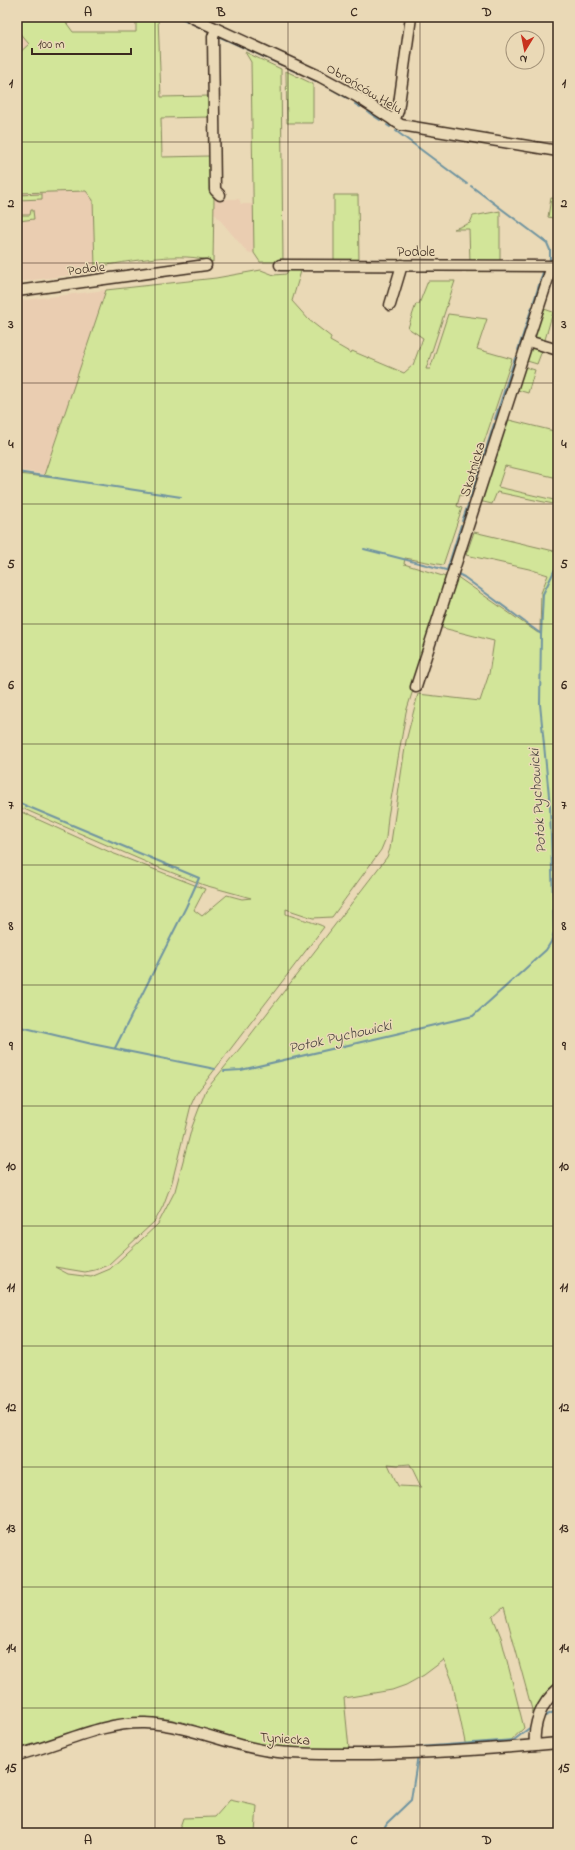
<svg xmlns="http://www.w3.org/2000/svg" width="575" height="1850" font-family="'Indie Flower',sans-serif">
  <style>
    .built { fill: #eacdb1 }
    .green { fill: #d2e599; stroke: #86885c; fill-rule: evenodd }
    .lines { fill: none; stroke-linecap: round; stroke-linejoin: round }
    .stream { stroke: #7094a0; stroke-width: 2 }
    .minor-casing { stroke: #3b2a1e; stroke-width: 13 }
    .minor { stroke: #ead9b6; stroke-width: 10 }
    .grid { fill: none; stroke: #3b2a1e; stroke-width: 1; stroke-opacity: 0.55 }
    .labels { text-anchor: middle; stroke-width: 3; stroke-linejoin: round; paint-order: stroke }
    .street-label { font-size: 14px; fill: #3b2a1e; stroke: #ead9b6 }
    .water-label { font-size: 15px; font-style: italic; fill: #48443e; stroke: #ead9b6 }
    .neatline { fill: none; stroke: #3b2a1e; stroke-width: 1.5 }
    .grid-label { font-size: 13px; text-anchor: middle; font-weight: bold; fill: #3b2a1e }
  </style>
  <rect width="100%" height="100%" fill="#ead9b6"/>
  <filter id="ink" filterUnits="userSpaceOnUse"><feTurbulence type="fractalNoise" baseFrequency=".025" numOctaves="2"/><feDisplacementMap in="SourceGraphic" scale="8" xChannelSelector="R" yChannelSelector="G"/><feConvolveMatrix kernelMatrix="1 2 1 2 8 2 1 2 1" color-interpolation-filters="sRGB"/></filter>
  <g filter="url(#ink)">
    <g class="built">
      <polygon points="17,30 29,44 17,55"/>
      <polygon points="86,190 93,200 95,272 17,282 17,193"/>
      <polygon points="214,199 239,199 241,204 254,204 254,253 248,253 214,213"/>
      <polygon points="106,290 44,474 17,470 17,301"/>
    </g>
    <g class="green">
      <path d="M17,17H62L73,32H136V17H158L161,97L210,96V117L161,118L162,157L210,156L214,199L213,262C184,250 127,262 95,267L93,200L86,191L17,193V55L29,44L17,30Z"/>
      <polygon points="245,52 281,69 283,262 260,262 254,253 251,62"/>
      <polygon points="286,71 313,84 313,123 287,123"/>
      <polygon points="42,194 42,199 19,200 19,205 17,205 17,195"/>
      <polygon points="334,195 358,195 359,262 334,262"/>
      <polygon points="551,198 558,199 558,219 548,217"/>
      <polygon points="18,210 19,210 19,215 30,215 31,210 33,210 34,219 19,221"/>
      <polygon points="500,211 500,262 470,262 469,229 454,229 470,223 473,216"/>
      <path d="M302,268L292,301L309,320L331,337L330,341L351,353L352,351L404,373L413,365L423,338L408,328L416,304H419L428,281H455L426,369H430L448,314L487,319L477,349L512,359L466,496L460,495L457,506L462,508L443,565L405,558L404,564L449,578L406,712L388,817L386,838L381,850L332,917L313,918L286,909V914C293,917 321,924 324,927L196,1094L191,1105L172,1182L163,1206L155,1221L108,1265L95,1270L85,1272L55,1267L68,1274L91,1277L110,1269L158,1224L175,1191L192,1127L206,1090L245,1042L387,857L390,849L406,741L418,694L480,701L489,674L494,641L439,627L456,576L538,633L540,632L541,593L548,575L529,569L466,555L474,532L558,552V865H556L558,913V1685L534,1717L504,1607L493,1617L501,1637L524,1728L507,1744L466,1747L452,1680L444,1660L424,1675L406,1685L392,1690L344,1698L349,1749H269L216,1734L194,1725L169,1719H141L17,1751V810L112,853L205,889L194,910L202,916L227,895L242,899L251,898L204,885L155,866L17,806V474L58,478L44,475L106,290L216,278L261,270L274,275L286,274L289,270ZM388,1464L398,1465L410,1464L421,1487L398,1486Z"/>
      <polygon points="544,309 553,312 544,343 534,339 533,336"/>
      <polygon points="531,347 543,348 537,364 527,361"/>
      <polygon points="525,367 535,370 528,393 514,389 521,369"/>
      <polygon points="505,419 558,432 558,478 505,466 498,487 554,500 558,490 558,505 497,492 492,504 479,501"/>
      <polygon points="230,1800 257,1806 255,1833 193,1833 179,1830 183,1818 215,1817"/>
    </g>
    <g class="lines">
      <g class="stream">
        <polyline points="179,17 206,30"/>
        <polyline points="218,36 282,65"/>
        <polyline points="290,69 299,73"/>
        <polyline points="306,76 316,81"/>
        <polyline points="321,83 347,98"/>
        <polyline points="355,104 360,107"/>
        <polyline points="368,112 380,120"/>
        <polyline points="387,125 390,127"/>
        <polyline points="396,131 467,184"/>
        <polyline points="471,186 547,243 550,250 550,260"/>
        <polyline points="534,301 544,269"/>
        <polyline points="518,350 532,307"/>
        <polyline points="495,419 515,358"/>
        <polyline points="17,472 181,497"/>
        <polyline points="470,499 494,424"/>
        <polyline points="462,521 468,505"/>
        <polyline points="364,549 450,571"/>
        <polyline points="447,570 461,525"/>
        <polyline points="458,574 464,577 541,634"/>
        <polyline points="17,802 199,878 186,907 115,1048"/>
        <polyline points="17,1026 92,1044 215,1069"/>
        <polyline points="224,1071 241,1070 473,1016 546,950 551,942 554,932 550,806 540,704 541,635 543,594 558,563"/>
        <polyline points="543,1717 558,1710"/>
        <polyline points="419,1749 419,1747 514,1740 532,1726"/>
        <polyline points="381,1833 387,1823 411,1800 418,1755"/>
      </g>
      <defs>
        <g id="minor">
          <polyline points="191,17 321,77 356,96 401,125 558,151"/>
          <polyline points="216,29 213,37 215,190 220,195"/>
          <polyline points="394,121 398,111 411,17"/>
          <polyline points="280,265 552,266"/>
          <polyline points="17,291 206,265"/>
          <polyline points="390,305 402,265"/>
          <polyline points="528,341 558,350"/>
          <polyline points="416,687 552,266 558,264"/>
          <path d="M535,1745C533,1724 541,1703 558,1689"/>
          <path d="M17,1755C60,1745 100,1722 145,1723C191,1725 233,1748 278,1752C298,1754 318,1754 338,1754C412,1755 484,1750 558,1743"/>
        </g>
      </defs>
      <use href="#minor" class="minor-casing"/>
      <use href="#minor" class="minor"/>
    </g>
  </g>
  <path class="grid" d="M155,17V1833M288,17V1833M420,17V1833M17,142H558M17,263H558M17,383H558M17,504H558M17,624H558M17,744H558M17,865H558M17,985H558M17,1106H558M17,1226H558M17,1346H558M17,1467H558M17,1587H558M17,1708H558"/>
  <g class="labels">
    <g class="street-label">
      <text transform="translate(365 88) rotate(31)" y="5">Obrońców Helu</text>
      <text x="416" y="256">Podole</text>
      <text transform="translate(86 268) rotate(-7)" y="5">Podole</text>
      <text transform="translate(472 469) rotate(-73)" y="5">Skotnicka</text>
      <text transform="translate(285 1738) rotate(4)" y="5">Tyniecka</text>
    </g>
    <g class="water-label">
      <text transform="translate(537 801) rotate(-94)" y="5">Potok Pychowicki</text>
      <text transform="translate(340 1036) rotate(-13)" y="5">Potok Pychowicki</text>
    </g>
  </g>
  <rect width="575" height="1850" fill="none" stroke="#ead9b6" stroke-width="44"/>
  <g transform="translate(525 50) rotate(190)"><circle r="19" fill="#ead9b6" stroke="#a49379"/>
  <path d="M0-3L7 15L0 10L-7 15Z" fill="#c8321e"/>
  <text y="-6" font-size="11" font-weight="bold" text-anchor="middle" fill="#3b2a1e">N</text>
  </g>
  <path d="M32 48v6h99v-6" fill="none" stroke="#3b2a1e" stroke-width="2"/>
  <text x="38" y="48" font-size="12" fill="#3b2a1e" stroke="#ead9b6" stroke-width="3" paint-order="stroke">100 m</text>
  <rect x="22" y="22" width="531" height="1806" class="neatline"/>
  <g class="grid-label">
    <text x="88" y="16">A</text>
    <text x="221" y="16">B</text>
    <text x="354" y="16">C</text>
    <text x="487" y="16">D</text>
    <text x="11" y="87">1</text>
    <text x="564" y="87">1</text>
    <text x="11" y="207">2</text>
    <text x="564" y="207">2</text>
    <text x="11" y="328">3</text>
    <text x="564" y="328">3</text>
    <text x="11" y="448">4</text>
    <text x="564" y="448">4</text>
    <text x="11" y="568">5</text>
    <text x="564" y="568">5</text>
    <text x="11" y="689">6</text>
    <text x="564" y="689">6</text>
    <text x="11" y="809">7</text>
    <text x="564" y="809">7</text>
    <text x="11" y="930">8</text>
    <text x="564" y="930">8</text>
    <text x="11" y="1050">9</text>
    <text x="564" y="1050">9</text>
    <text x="11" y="1170">10</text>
    <text x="564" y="1170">10</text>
    <text x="11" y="1291">11</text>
    <text x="564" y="1291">11</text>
    <text x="11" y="1411">12</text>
    <text x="564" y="1411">12</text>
    <text x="11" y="1532">13</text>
    <text x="564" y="1532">13</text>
    <text x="11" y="1652">14</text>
    <text x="564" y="1652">14</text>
    <text x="11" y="1772">15</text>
    <text x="564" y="1772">15</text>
    <text x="88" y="1844">A</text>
    <text x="221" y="1844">B</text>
    <text x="354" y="1844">C</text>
    <text x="487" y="1844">D</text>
  </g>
</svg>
